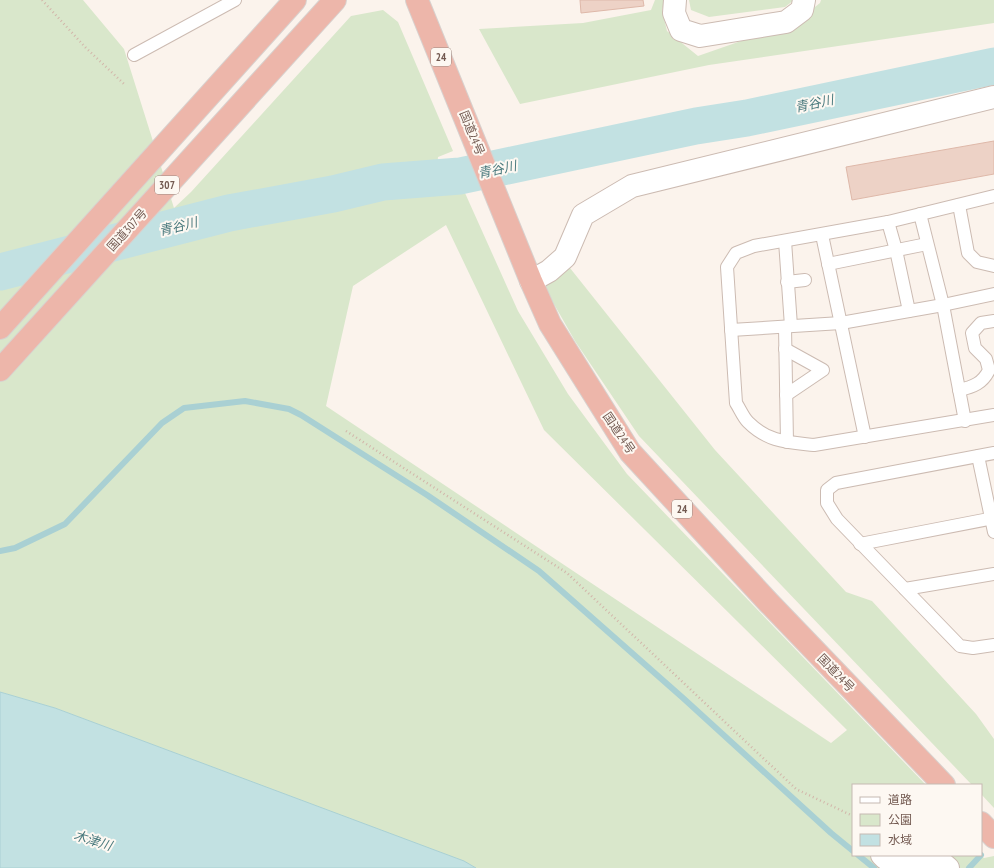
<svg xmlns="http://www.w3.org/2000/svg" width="994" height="868" font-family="'PT Sans Narrow','Noto Sans JP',sans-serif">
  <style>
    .green { fill: #d9e7cb; fill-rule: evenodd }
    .water { fill: #c2e1e2; stroke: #a9d0d3 }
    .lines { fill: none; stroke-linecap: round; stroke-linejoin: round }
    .stream { stroke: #a9d0d3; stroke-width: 6 }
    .river { stroke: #c2e1e2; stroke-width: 37 }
    .building { fill: #edd2c6; stroke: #deb8a9 }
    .lane-casing { stroke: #ccbbb2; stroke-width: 14 }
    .street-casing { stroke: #ccbbb2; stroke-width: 24 }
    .highway-casing { stroke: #d8d1ce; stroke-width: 24 }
    .path { stroke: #d2b5a9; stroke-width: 2.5; stroke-dasharray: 1 3; stroke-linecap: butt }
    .lane { stroke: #fff; stroke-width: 12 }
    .street { stroke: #fff; stroke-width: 22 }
    .highway { stroke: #edb6aa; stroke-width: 22 }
    .labels { text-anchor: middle; stroke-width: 4; stroke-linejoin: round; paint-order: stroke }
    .shield { fill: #fdf8f2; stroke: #9c8981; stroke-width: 1 }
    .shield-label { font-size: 11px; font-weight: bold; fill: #735a51 }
    .street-label { font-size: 12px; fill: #735a51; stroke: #fdf8f2 }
    .water-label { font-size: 13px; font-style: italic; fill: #49797d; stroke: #fdf8f2 }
  </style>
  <rect width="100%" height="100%" fill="#fbf3ec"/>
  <g class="green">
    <path d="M0,0H83L124,49L174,208L191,192L351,16L383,10L398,22L453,151L438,157L435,196L465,193L518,311L568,394L627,474L926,785H853V855H981L984,858L994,856V868H476L463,861L55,708L0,692ZM446,225L544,430L847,730L831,743L326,406L353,286Z"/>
    <polygon points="655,0 665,0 662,10 667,31 698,56 796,22 820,3 821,0 994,0 994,23 709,65 520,104 479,29 583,23 651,10"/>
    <polygon points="689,0 794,0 785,7 709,17 691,10"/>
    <polygon points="566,263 715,450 846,592 872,601 976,714 994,739 994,808 981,794 981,785 972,785 639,436 575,341 542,283"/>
  </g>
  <polygon class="water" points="0,692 55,708 464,861 476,868 0,868"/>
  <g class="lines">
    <g class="stream">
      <polyline points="0,551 15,548 65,524 162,423 184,408 245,401 289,409 301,415 427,495 539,571 683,698 831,833 853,851"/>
      <polyline points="858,855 874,868"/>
      <polyline points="969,868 981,855"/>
    </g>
    <polyline class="river" points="0,272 229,213 333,194 383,182 460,176 696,126 747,118 994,66"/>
  </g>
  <g class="building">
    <polygon points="580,0 643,0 644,6 581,13"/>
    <polygon points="994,141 994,174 852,200 846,167"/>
  </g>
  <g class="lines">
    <defs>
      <g id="lane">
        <polyline points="134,55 235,0"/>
        <path d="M994,196L888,222L754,246L736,253L727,267L736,403C740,409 743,417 748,422C768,442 787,442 814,445L994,415"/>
        <polyline points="959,205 968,253 977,262 994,266"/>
        <polyline points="920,214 943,305 965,421"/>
        <polyline points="888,222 896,250 909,311"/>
        <polyline points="822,235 865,437"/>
        <polyline points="785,241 791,326"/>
        <polyline points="828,264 927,244"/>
        <polyline points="787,282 805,280"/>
        <polyline points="785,327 787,442"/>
        <polyline points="731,330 841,323 943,305 994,294"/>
        <polyline points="785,349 823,370 786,395"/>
        <path d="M959,390C973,387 983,383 989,370L986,359L975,348L972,333L981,323L994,321"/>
        <polyline points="994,453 836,483 827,490 827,503 837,519 960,646 973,648 994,645"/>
        <polyline points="978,456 994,532"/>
        <polyline points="860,544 994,518"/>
        <polyline points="905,589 994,574"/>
      </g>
      <g id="street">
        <polyline points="675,0 674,13 681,30 700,36 786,22 802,10 804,0"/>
        <polyline points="531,281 549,271 565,257 583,215 632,186 994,97"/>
        <polyline points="882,855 885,858 941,862 948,868"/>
      </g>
      <g id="highway">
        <polyline points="417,0 531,281 550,324 630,452 769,603 944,785"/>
        <polyline points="0,328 295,0"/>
        <polyline points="0,370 335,0"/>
        <polyline points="981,823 994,837"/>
      </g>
    </defs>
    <use href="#lane" class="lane-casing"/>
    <use href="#street" class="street-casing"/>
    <use href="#highway" class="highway-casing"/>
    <g class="path">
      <polyline points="42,0 86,48 125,85"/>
      <polyline points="346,431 567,573 796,789 853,816"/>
    </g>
    <use href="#lane" class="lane"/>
    <use href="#street" class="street"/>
    <use href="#highway" class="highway"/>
  </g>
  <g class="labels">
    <g class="shield">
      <rect x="431" y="48" width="20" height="18" rx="3"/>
      <rect x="155" y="176" width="24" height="18" rx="3"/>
      <rect x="672" y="500" width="20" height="18" rx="3"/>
    </g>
    <g class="shield-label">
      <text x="441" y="61">24</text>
      <text x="167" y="189">307</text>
      <text x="682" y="513">24</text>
    </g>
    <g class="street-label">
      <text transform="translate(472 133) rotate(68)" y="4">国道24号</text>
      <text transform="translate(127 230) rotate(-48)" y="4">国道307号</text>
      <text transform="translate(619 433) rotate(56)" y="4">国道24号</text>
      <text transform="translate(836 673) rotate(46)" y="4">国道24号</text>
    </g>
    <g class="water-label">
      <text transform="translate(814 103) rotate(-12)" y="5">青谷川</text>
      <text transform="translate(497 169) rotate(-12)" y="5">青谷川</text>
      <text transform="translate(178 226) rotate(-14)" y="5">青谷川</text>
      <text transform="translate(93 840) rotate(17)" y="5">木津川</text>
    </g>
  </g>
  <rect x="852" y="784" width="130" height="72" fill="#fdf8f2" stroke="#c6b9b2"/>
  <rect x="860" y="797" width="20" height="6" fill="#ffffff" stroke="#c6b9b2"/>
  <text x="888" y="804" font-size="12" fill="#735a51">道路</text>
  <rect x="860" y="814" width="20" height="12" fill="#d9e7cb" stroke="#c6b9b2"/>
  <text x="888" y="824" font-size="12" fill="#735a51">公園</text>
  <rect x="860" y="834" width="20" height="12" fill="#c2e1e2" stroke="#c6b9b2"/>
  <text x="888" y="844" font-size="12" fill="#735a51">水域</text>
</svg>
